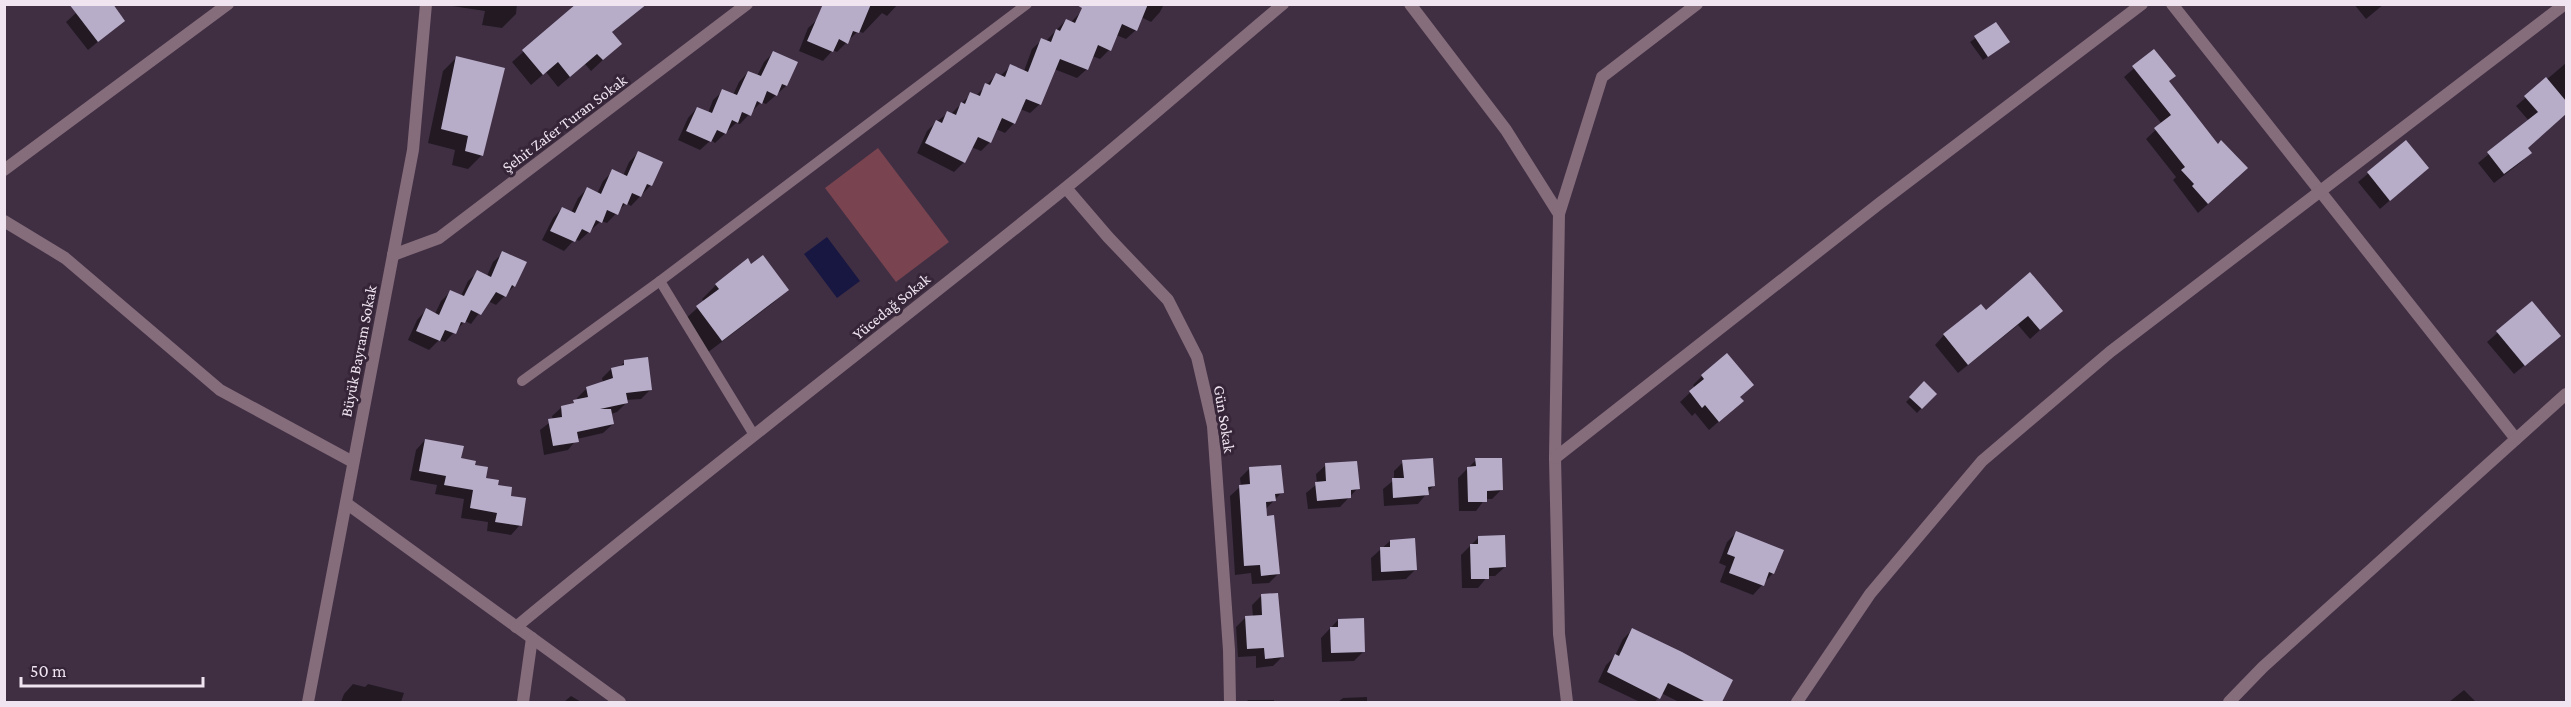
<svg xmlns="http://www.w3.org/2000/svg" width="2571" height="707" font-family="'Crimson Pro',serif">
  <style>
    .green { fill: #794350 }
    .water { fill: #181742 }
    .shadow { fill: #0007 }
    .building { fill: #b7adc9 }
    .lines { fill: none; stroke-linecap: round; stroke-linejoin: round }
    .service { stroke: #856d7b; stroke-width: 10 }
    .minor { stroke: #856d7b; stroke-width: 12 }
    .tertiary { stroke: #856d7b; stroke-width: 12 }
    .labels { text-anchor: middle; stroke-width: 6; stroke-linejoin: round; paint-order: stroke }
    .street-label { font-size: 16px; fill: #efe4f0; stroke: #362538 }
  </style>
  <rect width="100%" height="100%" fill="#402f43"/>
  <polygon class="green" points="878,148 949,242 896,282 825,188"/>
  <polygon class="water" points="827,237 860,281 837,298 804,254"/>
  <g class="shadow">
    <polygon points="86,4 123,21 88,50 66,22"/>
    <polygon points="453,4 517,4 516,14 502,28 482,25 485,11 452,6"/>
    <polygon points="577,4 647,4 611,33 620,44 591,71 585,64 558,87 546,72 531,85 512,62"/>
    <polygon points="840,4 898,4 887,16 882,13 863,33 858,31 837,52 833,50 823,61 799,51 808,28 818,19"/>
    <polygon points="1089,4 1164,4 1160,12 1151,22 1141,17 1136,30 1126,39 1116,35 1109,50 1100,59 1092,56 1087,69 1077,78 1054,69 1040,104 1030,113 1020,109 1014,123 1005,133 996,129 990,142 981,151 971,147 964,162 954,172 917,153 927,131 936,122 948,113 951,114 971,94 976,96 996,75 1000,76 1011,66 1024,71 1032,49 1042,40 1046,41 1066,20 1071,22"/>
    <polygon points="2354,4 2384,4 2366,19"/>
    <polygon points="1995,24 2003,46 1983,60 1970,42"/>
    <polygon points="2154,51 2168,82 2237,178 2198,213 2173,180 2176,177 2146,139 2162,124 2124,77"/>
    <polygon points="773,53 796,63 786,86 766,104 761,102 740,124 736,123 715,143 711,140 700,150 678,140 688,118 697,108 708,113 713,100 723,91 733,95 739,82 748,72 757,76 764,62"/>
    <polygon points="457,57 482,155 468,169 452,165 455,150 428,143 443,71"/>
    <polygon points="2566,63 2566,114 2526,149 2530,153 2520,163 2494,183 2478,163 2529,121 2516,106"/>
    <polygon points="2406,142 2427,168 2380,209 2358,182"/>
    <polygon points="638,153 651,185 631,206 626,203 607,223 601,221 579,241 575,239 564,251 542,240 553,218 562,208 571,213 578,198 587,189 597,194 603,181 613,171 623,176 629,162"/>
    <polygon points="503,253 514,286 496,305 488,301 471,324 465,321 445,342 439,340 429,350 408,340 417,320 426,310 435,314 441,301 450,292 461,296 468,281 478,272 487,276 493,262"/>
    <polygon points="748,261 751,266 787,290 773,303 707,353 683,321 704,302 702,299 716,285"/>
    <polygon points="2532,303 2549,345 2514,374 2487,342"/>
    <polygon points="2061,311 2030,339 2018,325 1958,373 1935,345 1944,335 1986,312"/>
    <polygon points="625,362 651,389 641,399 626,400 626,403 617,412 611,414 613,424 603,433 577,439 568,450 544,455 540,430 553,420 552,416 562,407 569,406 578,400 577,398 587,388 603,383 602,378 611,369 619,367"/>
    <polygon points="1702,376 1739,397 1732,410 1709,430 1695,413 1692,416 1680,402 1695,388 1693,385"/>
    <polygon points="1924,384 1935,394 1917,413 1906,402"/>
    <polygon points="425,440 473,466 484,479 509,497 520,525 511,535 487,531 488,522 461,518 464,499 435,494 437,485 410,480 416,450"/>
    <polygon points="1476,460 1501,490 1492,499 1485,499 1476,511 1459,511 1458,478"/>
    <polygon points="1403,462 1433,486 1418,504 1384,506 1383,489 1394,480 1394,471"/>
    <polygon points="1326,465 1358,488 1340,507 1308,509 1306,493 1317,484 1316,474"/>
    <polygon points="1249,469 1282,492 1265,510 1278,574 1269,583 1252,584 1251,573 1235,575 1230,496 1241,486 1240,478"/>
    <polygon points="1736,533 1773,573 1753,595 1720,582 1726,566 1719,563 1727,542"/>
    <polygon points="1479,537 1505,567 1495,576 1488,576 1478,588 1462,588 1461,555"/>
    <polygon points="1390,541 1415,570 1406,579 1372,581 1371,558"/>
    <polygon points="1261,596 1282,657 1273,666 1256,668 1256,656 1238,657 1236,627 1245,618 1253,617 1252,605"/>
    <polygon points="1338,620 1364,651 1354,661 1322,662 1321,638"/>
    <polygon points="1632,630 1731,681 1721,702 1679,702 1661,693 1655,702 1640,702 1598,682 1606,665 1615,656 1623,639"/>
    <polygon points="353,684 365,687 368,684 404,693 401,702 341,702 344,694"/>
    <polygon points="2464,690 2476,702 2449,702"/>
    <polygon points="571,696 581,702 564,702"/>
    <polygon points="1367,697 1367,702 1338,702 1343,698"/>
    <polygon points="1248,700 1274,700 1274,702 1246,702"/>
  </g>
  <g class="building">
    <polygon points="69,4 113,4 125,21 98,42"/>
    <polygon points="576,4 647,4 612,32 622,44 603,60 597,54 570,77 558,62 543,75 522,50"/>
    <polygon points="823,4 871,4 859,33 853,31 848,44 839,39 833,52 807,41"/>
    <polygon points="1075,4 1148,4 1137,31 1122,24 1111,51 1098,45 1088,70 1060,59 1041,105 1026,99 1015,124 1002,118 991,143 978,137 965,163 925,143 936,120 942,123 947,111 956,115 961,102 965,104 970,92 980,96 985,83 990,85 996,73 1005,77 1010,64 1028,72 1041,38 1051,42 1056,29 1060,31 1066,19 1075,23 1082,8"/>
    <polygon points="1996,22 2010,42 1988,57 1974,36"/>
    <polygon points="2154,49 2176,76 2169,81 2218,144 2221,140 2248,168 2208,204 2192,186 2194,184 2181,170 2185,167 2154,128 2171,115 2132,66"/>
    <polygon points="773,51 798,62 787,86 782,84 777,96 767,91 762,104 757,101 751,116 742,112 738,123 732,120 726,134 717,130 711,142 686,131 697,107 712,113 722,89 737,95 748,71 761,76"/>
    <polygon points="456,56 505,68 483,156 465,151 468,136 441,129"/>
    <polygon points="2546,77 2566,101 2566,114 2528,148 2532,153 2504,174 2487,152 2538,112 2524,96"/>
    <polygon points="2406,140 2429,168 2390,201 2367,172"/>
    <polygon points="638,151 663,162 652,186 647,184 641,197 632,193 627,205 623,203 618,215 607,210 602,223 596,220 590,233 582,229 575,242 550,231 562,207 575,213 587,187 601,194 612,169 627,176"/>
    <polygon points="502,251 527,262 515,287 512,285 506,297 496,292 481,315 471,310 465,323 461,322 456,334 445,330 440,341 416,331 426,308 439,315 450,290 464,296 477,270 491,277"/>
    <polygon points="763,255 789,290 722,341 696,306 719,289 715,284 748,258 751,264"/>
    <polygon points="2030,272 2063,311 2040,330 2028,316 1968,365 1943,334 1981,304 1986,310"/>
    <polygon points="2532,301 2561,336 2525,366 2496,331"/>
    <polygon points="1727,353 1754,385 1740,397 1744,401 1719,422 1705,405 1702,408 1689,391 1704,379 1701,375"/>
    <polygon points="648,357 652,390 626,393 628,403 600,409 611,409 614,424 577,432 579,442 553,446 548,419 562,417 561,406 574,403 573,400 588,397 586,387 613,378 611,368 624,365 624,360"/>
    <polygon points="1924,381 1937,394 1922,409 1909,397"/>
    <polygon points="425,439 464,446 461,458 476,461 475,465 488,467 486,478 499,480 498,485 512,487 511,496 526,498 522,526 495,522 497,513 470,508 473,490 444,485 446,476 419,471"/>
    <polygon points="1433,458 1435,486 1428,487 1429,495 1393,498 1392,478 1404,478 1402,460"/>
    <polygon points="1475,458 1502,458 1503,490 1487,491 1487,502 1468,502 1467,467 1476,466"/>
    <polygon points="1357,461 1360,489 1351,490 1351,498 1317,501 1315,482 1326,481 1325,463"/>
    <polygon points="1281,465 1284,493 1275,494 1276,501 1266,502 1267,516 1274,515 1280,574 1261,576 1260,565 1244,566 1239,485 1250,484 1249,467"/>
    <polygon points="1736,531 1784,550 1774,574 1769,572 1764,586 1729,573 1735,557 1727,554"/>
    <polygon points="1505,535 1506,567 1489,568 1489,579 1471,579 1470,544 1478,544 1478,536"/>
    <polygon points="1415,538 1417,570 1381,572 1380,547 1390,547 1390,540"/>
    <polygon points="1278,593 1284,657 1265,659 1264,648 1247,649 1245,616 1262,615 1261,594"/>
    <polygon points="1364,618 1365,652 1331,653 1330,627 1338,627 1338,619"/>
    <polygon points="1632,628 1682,652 1733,680 1722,702 1706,702 1668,683 1660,699 1607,672 1615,654 1619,656"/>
  </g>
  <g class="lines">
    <g class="service">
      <polyline points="660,281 754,435"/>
      <polyline points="522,381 660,281 1027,4"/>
    </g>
    <g class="minor">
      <polyline points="1410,4 1506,130 1559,214 1555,458 1559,634 1567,702"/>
      <polyline points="2172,4 2516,439"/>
      <polyline points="1066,188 1108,237 1168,300 1197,357 1213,426 1229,650 1230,702"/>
      <polyline points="1559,214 1602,77 1697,4"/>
      <polyline points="4,221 65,258 220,390 353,462"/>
      <polyline points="393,255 439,238 747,4"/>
      <polyline points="1555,458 1880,203 2142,4"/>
      <polyline points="346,503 620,702"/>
      <path d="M516,627C696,478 881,337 1063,190C1137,130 1209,66 1283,4"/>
      <polyline points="523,702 532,638"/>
      <polyline points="1797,702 1870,594 1982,461 2110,352 2565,4"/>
      <polyline points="2229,702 2263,667 2566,394"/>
    </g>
    <g class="tertiary">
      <polyline points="4,170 228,4"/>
      <polyline points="308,702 413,150 426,4"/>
    </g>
  </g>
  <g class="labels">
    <g class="street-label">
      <text transform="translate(564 123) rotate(-37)" y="6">Şehit Zafer Turan Sokak</text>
      <text transform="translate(891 306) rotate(-39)" y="6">Yücedağ Sokak</text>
      <text transform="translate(358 351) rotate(-79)" y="6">Büyük Bayram Sokak</text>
      <text transform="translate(1225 419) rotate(81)" y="6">Gün Sokak</text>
    </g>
  </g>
  <rect width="2571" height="707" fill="none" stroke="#efe4f0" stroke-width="12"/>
  <path d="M21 677v9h182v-9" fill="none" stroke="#efe4f0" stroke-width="3"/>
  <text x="30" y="677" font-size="18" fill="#efe4f0" stroke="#362538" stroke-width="4.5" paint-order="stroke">50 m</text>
</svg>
